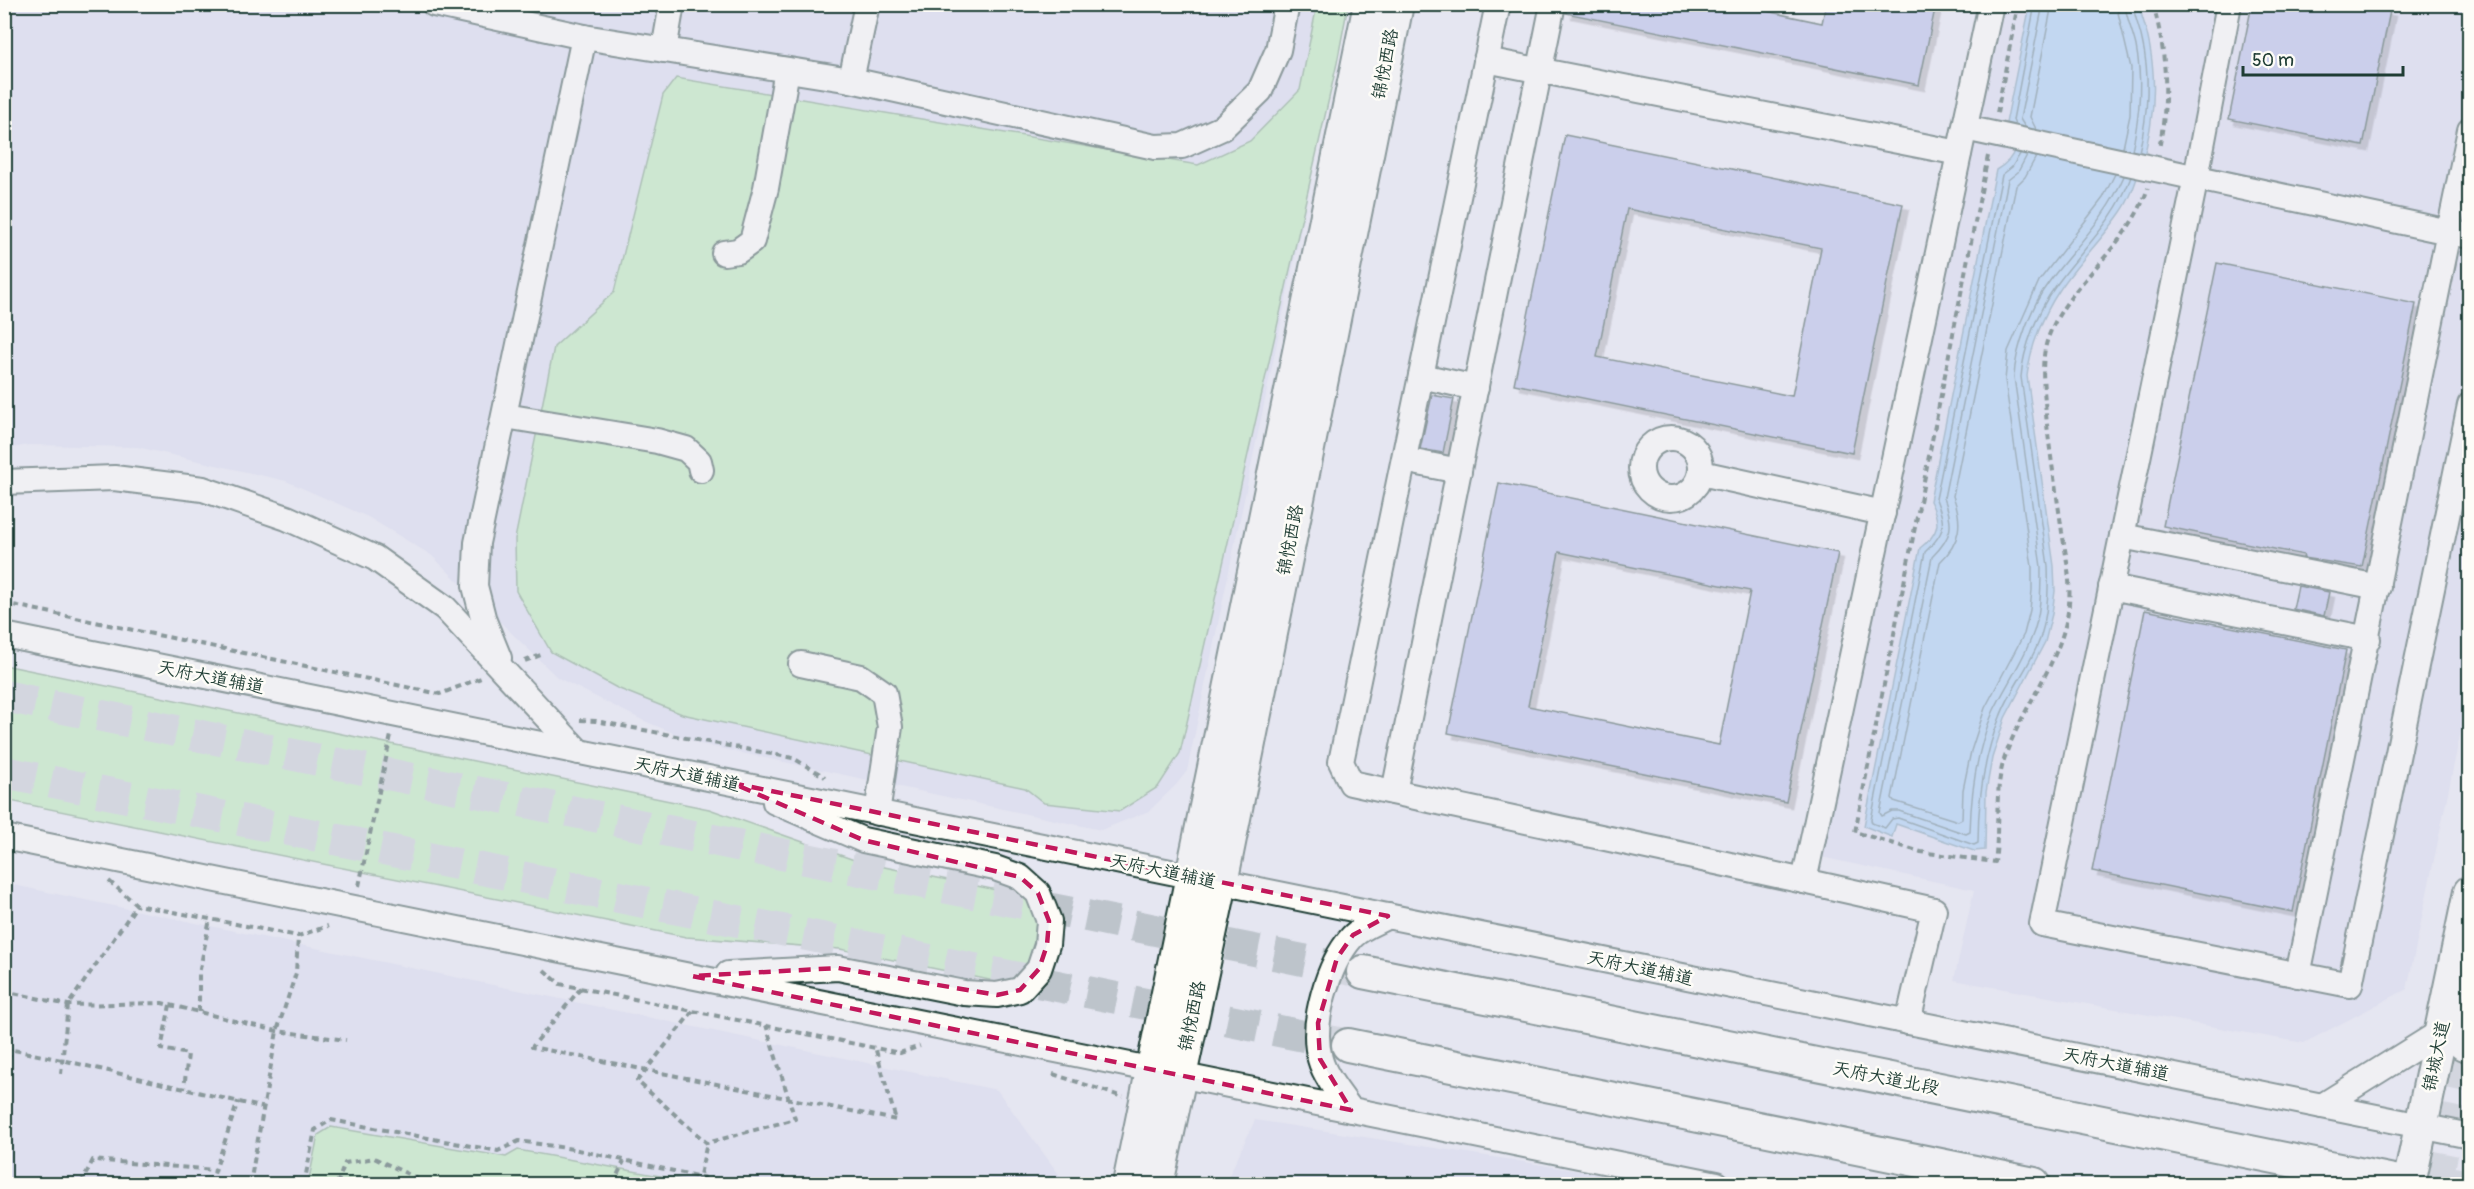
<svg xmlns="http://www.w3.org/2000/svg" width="2474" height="1189" font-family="Pangolin,'LXGW WenKai TC',sans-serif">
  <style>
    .built { fill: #d4d7ed }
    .green { fill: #b0e8ac; stroke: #689270; stroke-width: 1.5 }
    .water { fill: #98c5f2; stroke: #688fa6; stroke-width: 1.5 }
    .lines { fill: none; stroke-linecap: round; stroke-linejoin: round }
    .shore { stroke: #4f7380; stroke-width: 1.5 }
    .building { fill: #acb3e4; stroke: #1f3d34; stroke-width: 1.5; fill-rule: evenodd; filter: url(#shadow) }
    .major-tunnel { stroke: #bdc4cb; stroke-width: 32; stroke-dasharray: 32 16; stroke-linecap: butt }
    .minor-casing { stroke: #1f3d34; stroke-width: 28 }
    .major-casing { stroke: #1f3d34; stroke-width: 36 }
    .path { stroke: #1f3d34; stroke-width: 4; stroke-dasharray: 6 4.5; stroke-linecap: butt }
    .minor { stroke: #fdfcf7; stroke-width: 24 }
    .major { stroke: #fdfcf7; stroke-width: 32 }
    .marked { fill: none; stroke: #c2185b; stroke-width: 4.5; stroke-dasharray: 12 8; stroke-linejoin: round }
    .labels { text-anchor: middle; stroke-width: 5; stroke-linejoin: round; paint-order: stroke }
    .street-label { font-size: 18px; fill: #1f3d34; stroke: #fdfcf7 }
  </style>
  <defs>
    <filter id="shadow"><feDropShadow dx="5.5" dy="5.5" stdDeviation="0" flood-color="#0004"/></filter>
  </defs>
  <rect width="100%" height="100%" fill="#e5e6f1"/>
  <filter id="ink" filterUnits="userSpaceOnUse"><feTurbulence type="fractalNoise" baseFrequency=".0167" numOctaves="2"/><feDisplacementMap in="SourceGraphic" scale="12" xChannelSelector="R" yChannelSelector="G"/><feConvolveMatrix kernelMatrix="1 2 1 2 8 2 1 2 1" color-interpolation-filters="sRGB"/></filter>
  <g filter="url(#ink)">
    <g class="built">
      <polygon points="5,5 1348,5 1187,771 1176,785 1149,811 1101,830 700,744 642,720 558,678 431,555 368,517 286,481 137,447 29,445 5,449"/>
      <polygon points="1999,5 2469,5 2469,692 2407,989 2304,1043 1954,980 1974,890 1821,857"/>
      <polygon points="4,883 997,1090 1066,1184 5,1184"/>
      <polygon points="1255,1120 1512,1160 1653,1184 1225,1184"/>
    </g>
    <g class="green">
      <polygon points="1317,5 1348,5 1337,63 1180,753 1158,787 1120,811 1044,803 1025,788 682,714 617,688 551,652 516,591 515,539 554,347 614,292 663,95 676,78 1198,165 1250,141 1300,90"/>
      <polygon points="4,665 709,809 860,862 1011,893 1030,901 1041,920 1028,972 1004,983 840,949 686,937 5,800"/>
      <polygon points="331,1127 506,1157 518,1150 682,1180 679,1184 308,1184 318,1135"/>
    </g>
    <path class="water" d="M2030,5H2138C2158,57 2158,112 2141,166C2136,181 2131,198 2121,212C2102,240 2077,263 2059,291C2043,315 2030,348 2027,376L2054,566L2055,591L2052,614L2045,642L2005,718L1992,758L1986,792L1985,850L1974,851L1896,824L1892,837L1864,826L1920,548C1940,533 1941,522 1930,501L1996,170C2018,157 2020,143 2006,123Z"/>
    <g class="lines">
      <g class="shore">
        <polyline points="2116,4 2131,68 2130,115 2123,148"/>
        <path d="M2125,4C2126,18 2133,32 2136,46C2143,82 2140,115 2132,150"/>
        <path d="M2133,4C2134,16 2140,29 2142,40C2151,78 2148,114 2139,152"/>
        <polyline points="2015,125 2013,120 2035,4"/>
        <polyline points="2025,127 2020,119 2043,4"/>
        <polyline points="2036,129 2030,117 2052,4"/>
        <path d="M2020,154L2012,167L2002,175L1936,499C1946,526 1946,532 1925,552L1871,820L1872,823L1885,828L1892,819L1898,818L1974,845L1978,843C1978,799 1983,758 2000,717C2010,690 2030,666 2040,639C2048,615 2049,591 2048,566L2021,377C2023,349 2038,310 2055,287C2081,250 2115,221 2131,177"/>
        <path d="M2027,155L2018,172L2008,180L1944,498C1954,525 1953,536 1932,557L1880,813L1882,816L1892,811H1899L1966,834L1970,832C1971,792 1977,749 1993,712C2005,687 2021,664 2031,639C2041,616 2041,591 2041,567L2014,377C2015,350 2032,304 2049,282C2075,247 2107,217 2124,176"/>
        <path d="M2036,157L2025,177L2016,186L1953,496C1963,522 1961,542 1940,562L1892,798L1894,801L1958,821L1962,819L1963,790L1971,751L1985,708L2024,634L2030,610L2032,590V567L2005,380L2008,351L2039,281L2103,198L2115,174"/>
      </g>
    </g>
    <g class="building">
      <polygon points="1567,4 1733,4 1822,23 1826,4 1936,4 1919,85 1566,13"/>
      <polygon points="2252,4 2358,4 2390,11 2363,146 2229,119"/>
      <path d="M1565,135L1903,204L1852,453L1514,384ZM1627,209L1821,248L1792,396L1597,357Z"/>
      <polygon points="2217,263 2416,304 2362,567 2303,558 2304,555 2163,526"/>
      <polygon points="1432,395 1454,399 1443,453 1420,449"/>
      <path d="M1499,483L1838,553L1786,802L1448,733ZM1559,552L1750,591L1719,745L1528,706Z"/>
      <polygon points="2298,586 2329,592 2324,616 2293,609"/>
      <polygon points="2145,610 2346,650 2293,912 2092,871"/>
    </g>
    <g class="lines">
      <g class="major-tunnel">
        <polyline points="4,696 1362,972"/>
        <polyline points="4,772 1348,1045"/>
        <polyline points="2436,1184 2464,1044"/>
        <polyline points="2467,1184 2470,1170"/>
      </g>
      <defs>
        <g id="minor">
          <polyline points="434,4 584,37 851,80 1155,147 1182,146 1222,128 1260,91 1278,50 1287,4"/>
          <polyline points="1498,4 1341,762 1351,783 1804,881"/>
          <polyline points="2229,4 2196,177 2042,924 2350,985 2470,405"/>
          <polyline points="664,50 672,4"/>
          <polyline points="1486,60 1959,153"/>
          <polyline points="851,80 867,4"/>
          <polyline points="1965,128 2449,232 2298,975"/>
          <polyline points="2470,130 2449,232 2470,236"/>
          <polyline points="724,253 738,251 752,241 766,188 787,70"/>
          <polyline points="1421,376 1476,388"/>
          <polyline points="505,416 657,441 686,449 699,461 701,470"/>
          <circle cx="1671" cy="468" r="30"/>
          <polyline points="1404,460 1459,471"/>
          <polyline points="1701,473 1883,513"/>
          <polyline points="4,482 114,478 203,489 287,518 375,558 445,608 579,752"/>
          <polyline points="2122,536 2378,587"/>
          <polyline points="2111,587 2368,639"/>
          <polyline points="4,635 2470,1136"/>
          <polyline points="499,658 484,621 475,586 477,543 584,37"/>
          <polyline points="801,664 861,677 884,693 890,727 877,813"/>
          <polyline points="1394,792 1553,4"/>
          <polyline points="4,837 1717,1184"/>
          <polyline points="728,974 838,968 964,993 997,995 1020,990 1039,969 1047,945 1049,921 1038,893 1020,877 995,868 863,840 775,802"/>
          <polyline points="1908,1022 1934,910 1804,881 1991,4"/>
          <polyline points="2322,1106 2442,1031"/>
          <path d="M1351,1110C1340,1095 1325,1077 1320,1059C1310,1023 1328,964 1352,937C1360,928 1377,922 1388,916"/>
        </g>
        <g id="major">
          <polyline points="1363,972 2408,1184"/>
          <polyline points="2464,1044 2470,1019"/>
          <polyline points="1348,1045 2034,1184"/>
          <polyline points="1129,1184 1370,4"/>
          <polyline points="1157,1184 1221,883 1397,4"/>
          <polyline points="2409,1184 2470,892"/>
        </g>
      </defs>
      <use href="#minor" class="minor-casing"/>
      <use href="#major" class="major-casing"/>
      <g class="path">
        <path d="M2153,4C2167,55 2169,97 2159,149"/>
        <polyline points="1997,113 2018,4"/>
        <path d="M1988,156L1855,832L1921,852L1995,862C2000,827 1993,788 2006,754C2024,704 2064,658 2069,604C2071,580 2066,555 2062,532C2056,488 2048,445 2045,401C2043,380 2041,358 2048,338C2068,282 2127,250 2148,188"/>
        <polyline points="4,603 440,694 481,678"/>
        <polyline points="525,661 541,655"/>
        <polyline points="580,720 596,721 793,758 825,777"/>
        <polyline points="109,881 137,905 298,936 328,926"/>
        <polyline points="359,886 391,735"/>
        <polyline points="544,970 560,984 900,1053 920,1046"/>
        <polyline points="581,988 532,1047 896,1120 875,1047"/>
        <polyline points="4,991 68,1005 162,1003 277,1031 346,1040"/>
        <polyline points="170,1005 161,1049 188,1054 184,1089"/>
        <polyline points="693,1011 637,1081 707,1143 795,1119 766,1025"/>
        <polyline points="199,1012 199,974 210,919"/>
        <polyline points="4,1048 62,1060 265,1108"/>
        <polyline points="4,1070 12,1050"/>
        <polyline points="61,1074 68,1005 137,905"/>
        <polyline points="1053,1074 1123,1097"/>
        <polyline points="81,1184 93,1160 215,1170"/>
        <polyline points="213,1184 213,1177 238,1101"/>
        <polyline points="250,1184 277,1031 296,973 298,936"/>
        <polyline points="304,1184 315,1130 331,1120 498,1151 519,1141 573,1149 733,1184"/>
        <polyline points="337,1184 345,1163 374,1158 429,1184"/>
        <polyline points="613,1184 624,1161"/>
        <polyline points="698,1184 707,1143"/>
      </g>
      <use href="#minor" class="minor"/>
      <use href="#major" class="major"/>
    </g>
  </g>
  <path d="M0 0H2474V1189H0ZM732,783L1388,916L1353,935L1337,958L1318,1023L1320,1059L1351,1110L692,976L838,968L997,995L1020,990L1039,969L1047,945L1049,921L1038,893L1020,877L863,840Z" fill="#e5e6f1" fill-opacity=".55" fill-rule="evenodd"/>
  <path class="marked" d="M732,783L1388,916L1353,935L1337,958L1318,1023L1320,1059L1351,1110L692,976L838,968L997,995L1020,990L1039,969L1047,945L1049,921L1038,893L1020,877L863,840Z"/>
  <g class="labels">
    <g class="street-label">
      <text transform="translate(1385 64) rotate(-79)" y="6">锦悦西路</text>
      <text transform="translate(1290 540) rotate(-79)" y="6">锦悦西路</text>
      <text transform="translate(211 677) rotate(11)" y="6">天府大道辅道</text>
      <text transform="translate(687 774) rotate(12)" y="6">天府大道辅道</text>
      <text transform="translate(1163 871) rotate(12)" y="6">天府大道辅道</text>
      <text transform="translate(1640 968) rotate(12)" y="6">天府大道辅道</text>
      <text transform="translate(1192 1016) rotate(-78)" y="6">锦悦西路</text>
      <text transform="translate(2436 1056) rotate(-78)" y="6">锦城大道</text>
      <text transform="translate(2116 1064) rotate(11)" y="6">天府大道辅道</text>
      <text transform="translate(1886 1078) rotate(11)" y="6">天府大道北段</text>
    </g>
  </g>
  <rect width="2474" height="1189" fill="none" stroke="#fdfcf7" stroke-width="24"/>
  <rect x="12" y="12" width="2450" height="1165" fill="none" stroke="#1f3d34" stroke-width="2" filter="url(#ink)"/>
  <path d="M2243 66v9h160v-9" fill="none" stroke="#1f3d34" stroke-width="3"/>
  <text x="2252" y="66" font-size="18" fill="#1f3d34" stroke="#fdfcf7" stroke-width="4.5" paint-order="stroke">50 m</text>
</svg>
